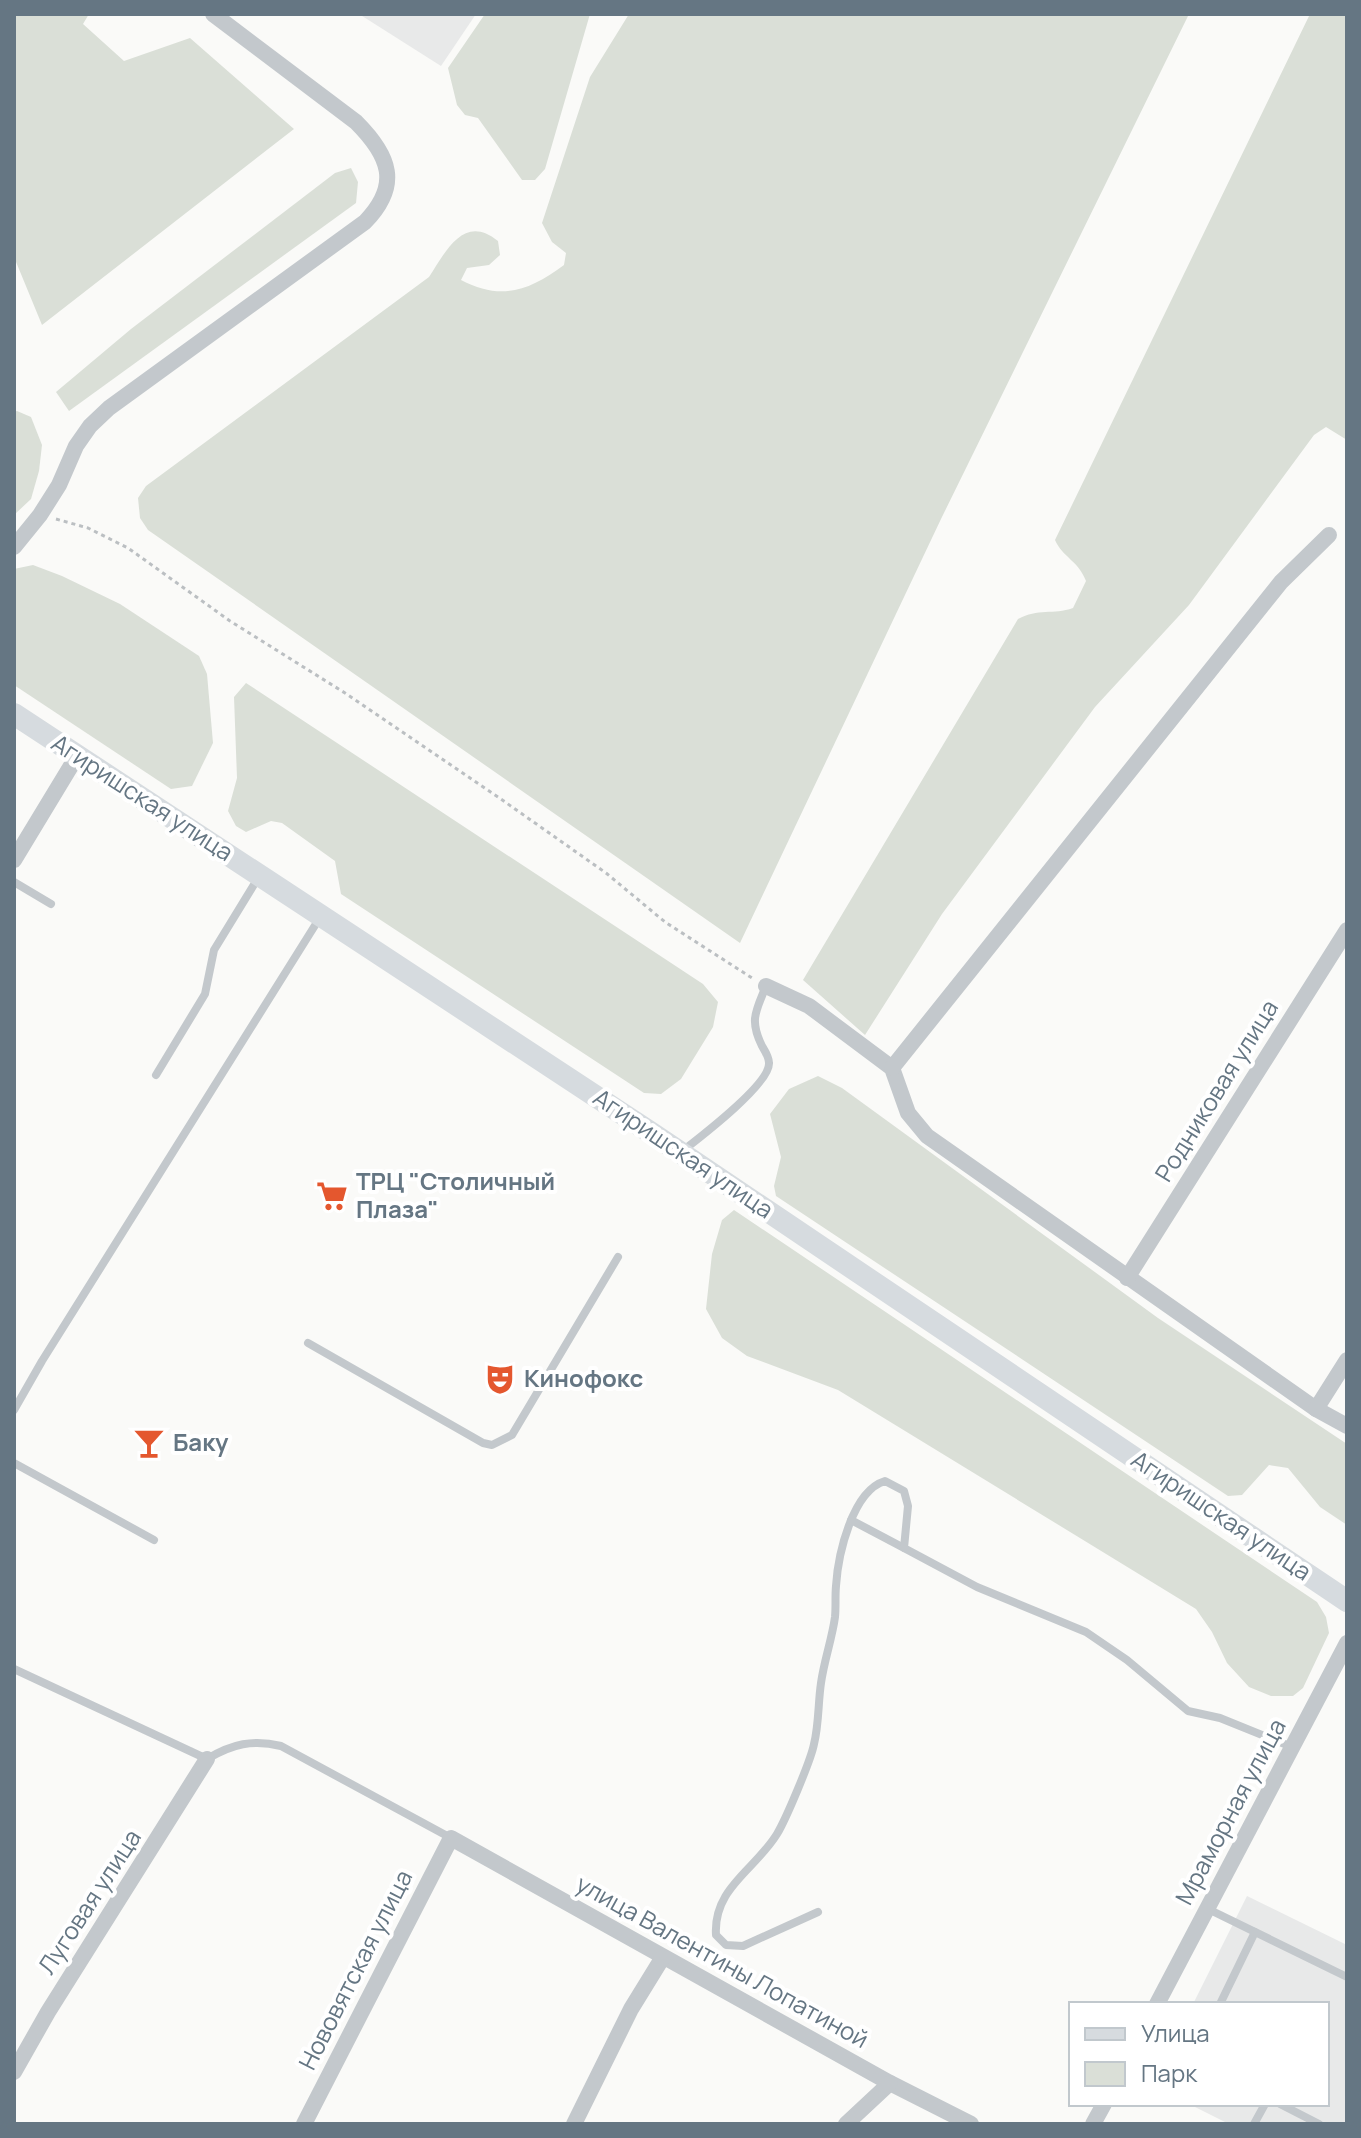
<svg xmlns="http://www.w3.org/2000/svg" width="1361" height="2138" font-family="Manrope,sans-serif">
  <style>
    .built { fill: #e8e9e9 }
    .green { fill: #dadfd7 }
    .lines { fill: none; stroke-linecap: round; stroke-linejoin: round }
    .path { stroke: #bbbfc2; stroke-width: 3; stroke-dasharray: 4 4; stroke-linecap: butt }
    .lane { stroke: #c3c8cc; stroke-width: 8 }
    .street { stroke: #c3c8cc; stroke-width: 16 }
    .secondary { stroke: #d6dbdf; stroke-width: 22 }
    .labels { text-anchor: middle; stroke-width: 8; stroke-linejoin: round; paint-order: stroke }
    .street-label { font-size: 24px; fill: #657683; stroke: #fff }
    .poi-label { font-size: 24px; font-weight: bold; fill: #657683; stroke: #fff; text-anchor: start }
  </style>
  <rect width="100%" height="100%" fill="#fafaf8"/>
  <g class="built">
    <polygon points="359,14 476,14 441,66"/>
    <polygon points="1247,1896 1347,1945 1347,2124 1229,2124 1189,2104 1327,2104 1327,2004 1193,2004"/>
  </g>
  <g class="green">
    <polygon points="14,14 89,14 83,24 124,61 190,38 294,129 42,325 14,257"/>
    <polygon points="485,14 590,14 545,169 535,180 522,180 478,118 465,115 457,105 448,68"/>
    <path d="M629,14H1189L941,519L740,943L148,530L140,518L138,498L146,486L429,277C446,251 464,213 498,241L500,255L489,265L467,268L461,280C501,301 529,291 564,265L566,253L552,242L542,223L590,77Z"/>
    <path d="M1310,14H1347V440L1326,427L1314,435L1189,605L1095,707L942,914L865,1035L803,980L1018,619C1038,608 1053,615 1073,608L1086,581C1078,560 1063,558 1055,540Z"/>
    <polygon points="351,168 358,182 356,203 69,411 56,392 131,329 335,173"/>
    <polygon points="17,411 31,417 42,445 39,471 31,499 14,515 14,412"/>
    <polygon points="33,565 62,576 120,604 199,656 207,674 213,743 192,786 171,789 14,685 14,569"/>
    <polygon points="246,683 703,984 718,1002 713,1027 681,1079 661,1094 644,1093 341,894 335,861 282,823 271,821 246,832 236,826 228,811 237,778 234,697"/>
    <polygon points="818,1076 842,1088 1158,1318 1347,1444 1347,1525 1320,1507 1288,1468 1269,1465 1242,1495 1228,1496 776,1196 774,1186 781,1157 770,1114 789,1089"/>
    <polygon points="734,1210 1317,1602 1326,1617 1329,1633 1303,1688 1293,1696 1271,1696 1249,1687 1227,1663 1212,1632 1196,1609 838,1390 747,1356 722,1338 706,1309 712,1254 722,1220"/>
  </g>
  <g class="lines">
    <polyline class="path" points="56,519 88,528 128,548 230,621 345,693 498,797 606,873 665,922 752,978"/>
    <g class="lane">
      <polyline points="14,882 51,904"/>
      <polyline points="156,1075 205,994 214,950 258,878"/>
      <path d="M681,1152C699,1138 770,1084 769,1063C769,1057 765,1051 762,1046C749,1020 756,1011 766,986"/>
      <polyline points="308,1343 483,1443 492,1445 512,1435 618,1257"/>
      <polyline points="14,1410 42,1361 319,919"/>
      <polyline points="14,1463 154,1540"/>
      <polyline points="851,1520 904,1548"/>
      <path d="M14,1669L207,1759C232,1744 253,1739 281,1746L451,1838"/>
      <polyline points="1208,1909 1347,1977"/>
      <path d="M818,1912L743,1946L726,1945L716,1935C713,1888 755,1870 777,1834C786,1819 811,1760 814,1744C819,1724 818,1703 821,1683C824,1661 832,1639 835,1617C836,1607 835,1596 836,1586C838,1555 852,1491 885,1481L904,1491L908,1506L904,1548L977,1587L1086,1632L1127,1660L1188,1711L1220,1718L1292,1747"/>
      <polyline points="1220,2004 1255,1932"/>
      <polyline points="1280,2104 1319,2124"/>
      <polyline points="1254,2124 1265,2104"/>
    </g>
    <g class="street">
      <path d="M14,547L40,515L59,485L76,446L90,426L109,408L365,222C401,185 390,156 356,122L213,14"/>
      <polyline points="14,860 77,756"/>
      <polyline points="766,986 809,1006 892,1068 908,1113 927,1136 1316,1409 1347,1426"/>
      <polyline points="892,1068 1281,582 1329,535"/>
      <polyline points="1127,1278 1347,930"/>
      <polyline points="1316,1409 1347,1360"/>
      <polyline points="1157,2004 1347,1643"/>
      <polyline points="14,2072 48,2012 207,1759"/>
      <polyline points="304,2124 451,1838 890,2083 971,2124"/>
      <polyline points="574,2124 631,2009 663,1957"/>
      <polyline points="846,2124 890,2083"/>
      <polyline points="1093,2124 1104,2104"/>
    </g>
    <polyline class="secondary" points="14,714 653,1134 1347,1601"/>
  </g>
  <defs>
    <symbol id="supermarket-bare" viewBox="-9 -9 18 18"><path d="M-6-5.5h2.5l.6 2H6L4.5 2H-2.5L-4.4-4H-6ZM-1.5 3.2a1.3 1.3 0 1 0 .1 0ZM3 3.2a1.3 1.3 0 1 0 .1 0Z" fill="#e4572e" stroke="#fff" stroke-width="2.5" paint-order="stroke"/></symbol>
    <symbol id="theatre-bare" viewBox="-9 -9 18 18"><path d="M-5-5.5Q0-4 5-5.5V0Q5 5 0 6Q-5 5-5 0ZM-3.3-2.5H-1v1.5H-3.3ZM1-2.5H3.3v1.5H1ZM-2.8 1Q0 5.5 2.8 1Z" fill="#e4572e" stroke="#fff" stroke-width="2.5" paint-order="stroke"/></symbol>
    <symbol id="bar-bare" viewBox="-9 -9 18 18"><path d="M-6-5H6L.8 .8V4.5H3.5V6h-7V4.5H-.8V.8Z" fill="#e4572e" stroke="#fff" stroke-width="2.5" paint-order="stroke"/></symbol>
  </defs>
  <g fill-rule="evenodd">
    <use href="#supermarket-bare" x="310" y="1174" width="44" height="44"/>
    <use href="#theatre-bare" x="478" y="1357" width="44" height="44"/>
    <use href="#bar-bare" x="127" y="1421" width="44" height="44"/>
  </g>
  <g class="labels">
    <g class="street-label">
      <text transform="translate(142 798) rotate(33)" y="8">Агиришская улица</text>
      <text transform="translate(1217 1091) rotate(-58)" y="8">Родниковая улица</text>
      <text transform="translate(683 1154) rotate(34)" y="8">Агиришская улица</text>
      <text transform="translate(1221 1516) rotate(34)" y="8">Агиришская улица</text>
      <text transform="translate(1231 1812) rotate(-62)" y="8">Мраморная улица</text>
      <text transform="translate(90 1902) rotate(-57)" y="8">Луговая улица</text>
      <text transform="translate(722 1962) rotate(29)" y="8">улица Валентины Лопатиной</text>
      <text transform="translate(356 1970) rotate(-63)" y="8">Нововятская улица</text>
    </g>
    <g class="poi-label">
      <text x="356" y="1190">ТРЦ "Столичный<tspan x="356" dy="28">Плаза"</tspan></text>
      <text x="524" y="1387">Кинофокс</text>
      <text x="173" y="1451">Баку</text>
    </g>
  </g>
  <rect width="1361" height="2138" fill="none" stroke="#657683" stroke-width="32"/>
  <rect x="1069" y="2002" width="260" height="104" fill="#ffffff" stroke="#c1c8cd" stroke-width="2"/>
  <rect x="1085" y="2028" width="40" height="12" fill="#d6dbdf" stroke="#c1c8cd" stroke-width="2"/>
  <text x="1141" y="2042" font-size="24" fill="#657683">Улица</text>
  <rect x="1085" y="2062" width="40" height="24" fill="#dadfd7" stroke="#c1c8cd" stroke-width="2"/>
  <text x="1141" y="2082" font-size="24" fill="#657683">Парк</text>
</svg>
